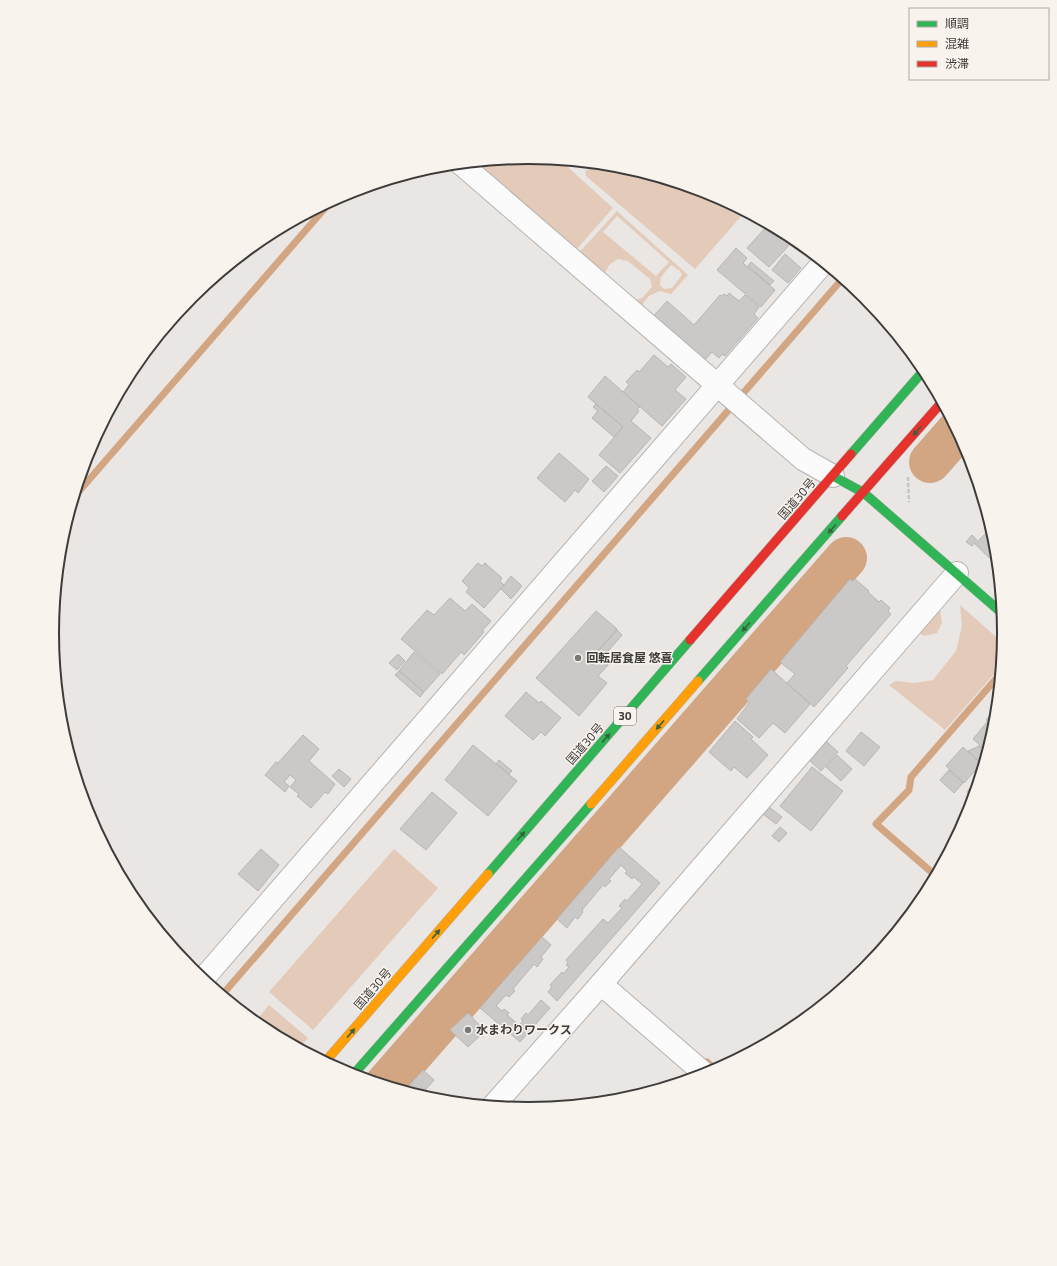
<svg xmlns="http://www.w3.org/2000/svg" width="1057" height="1266" font-family="'Exo 2','Noto Sans JP',sans-serif">
  <style>
    .green { fill: #e4cbb9; fill-rule: evenodd }
    .lines { fill: none; stroke-linecap: round; stroke-linejoin: round }
    .stream { stroke: #d2a683; stroke-width: 7 }
    .river { stroke: #d2a683; stroke-width: 42 }
    .building { fill: #cbc9c7; stroke: #b8b5b3 }
    .street-casing { stroke: #b5b3b1; stroke-width: 24 }
    .fast-casing { stroke: #b5b3b1; stroke-width: 10 }
    .slow-casing { stroke: #b5b3b1; stroke-width: 10 }
    .jam-casing { stroke: #b5b3b1; stroke-width: 10 }
    .path { stroke: #c6c5c5; stroke-width: 2.5; stroke-dasharray: 4 2; stroke-linecap: butt }
    .street { stroke: #fcfbfb; stroke-width: 22 }
    .fast { stroke: #30b455; stroke-width: 9 }
    .slow { stroke: #ff9f0a; stroke-width: 9 }
    .jam { stroke: #e5322d; stroke-width: 9 }
    .oneway { fill: #3a6042 }
    .poi-dot { fill: #7a7876; stroke: #f9f3ee; stroke-width: 1.5 }
    .labels { text-anchor: middle; stroke-width: 3; stroke-linejoin: round; paint-order: stroke }
    .shield { fill: #f9f3ee; stroke: #767370; stroke-width: 1 }
    .shield-label { font-size: 11px; font-weight: bold; fill: #3e3c3a }
    .street-label { font-size: 12px; fill: #3e3c3a; stroke: #f9f3ee }
    .poi-label { font-size: 12px; font-weight: bold; fill: #3e3c3a; stroke: #f9f3ee; text-anchor: start }
    .rim { fill: none; stroke: #3e3c3a; stroke-width: 2 }
  </style>
  <rect width="100%" height="100%" fill="#e9e6e4"/>
  <g class="green">
    <polygon points="529,157 559,159 613,208 575,251 470,162"/>
    <polygon points="594,163 622,166 711,193 736,206 743,214 695,269 586,176 585,172"/>
    <path d="M617,211L688,275L671,294L660,291L649,296L638,310L576,256ZM617,216L669,262L656,276L603,232ZM618,259L628,261L650,279L652,287L642,298L634,300L604,275L609,265ZM671,265L680,271L682,275L672,288L664,289L660,285L661,277Z"/>
    <polygon points="960,605 1004,644 1002,665 945,730 889,685 896,681 915,683 933,680 956,651 962,626"/>
    <polygon points="940,609 942,623 937,633 924,636 917,632 933,614"/>
    <polygon points="394,849 438,888 313,1030 269,992"/>
    <polygon points="269,1005 308,1038 299,1048 264,1029 255,1022"/>
  </g>
  <g class="lines">
    <g class="stream">
      <polyline points="74,497 332,200"/>
      <polyline points="936,876 876,824 909,790 911,777 1001,673"/>
      <polyline points="222,995 843,278"/>
      <polyline points="707,1062 716,1070"/>
    </g>
    <g class="river">
      <polyline points="930,462 958,430"/>
      <polyline points="385,1085 846,558"/>
    </g>
  </g>
  <g class="building">
    <polygon points="769,224 791,235 795,239 769,267 747,248"/>
    <polygon points="736,248 747,258 743,263 775,290 761,307 717,270"/>
    <polygon points="785,254 801,268 788,283 772,270"/>
    <polygon points="751,262 774,281 770,285 748,266"/>
    <polygon points="729,293 739,301 745,295 759,307 754,314 758,318 725,356 722,354 719,358 712,352 703,362 652,318 667,301 694,325 720,295 722,296 724,294 727,296"/>
    <polygon points="654,355 668,367 671,364 686,377 675,390 686,399 662,426 623,392 629,385 626,382 637,370 639,372"/>
    <polygon points="605,376 640,407 637,409 639,411 631,421 651,438 620,473 599,455 623,427 588,397"/>
    <polygon points="596,404 623,427 614,437 592,418 598,411 593,407"/>
    <polygon points="559,453 589,479 578,493 575,490 565,502 537,478"/>
    <polygon points="606,466 618,476 604,492 592,481"/>
    <polygon points="992,527 996,540 998,566 975,544"/>
    <polygon points="972,535 977,540 972,546 966,542"/>
    <polygon points="478,563 482,566 485,563 502,578 500,581 504,585 484,608 466,592 469,588 462,581"/>
    <polygon points="511,576 522,586 511,599 501,589"/>
    <polygon points="850,579 852,581 855,579 869,591 868,592 879,602 881,600 890,608 888,611 891,614 846,666 848,668 814,707 787,683 795,674 780,662"/>
    <polygon points="450,598 465,611 472,604 491,621 482,631 484,632 464,655 461,652 442,674 401,639 427,610 434,615"/>
    <polygon points="596,611 617,629 596,653 609,664 598,676 607,683 579,716 536,678"/>
    <polygon points="617,630 622,635 603,657 597,652"/>
    <polygon points="414,652 440,674 424,692 399,671"/>
    <polygon points="398,654 405,661 397,670 389,663"/>
    <polygon points="771,669 810,704 785,733 773,723 759,738 737,719 749,703 746,699"/>
    <polygon points="399,671 424,692 420,697 395,675"/>
    <polygon points="526,692 539,703 541,701 561,718 545,736 541,732 533,740 505,716"/>
    <polygon points="998,706 996,726 988,753 979,746 980,745 973,739 988,721 986,720"/>
    <polygon points="735,721 753,737 751,739 768,755 747,778 734,767 731,771 709,752"/>
    <polygon points="861,732 880,747 864,766 846,751"/>
    <polygon points="303,735 319,749 309,761 335,784 328,794 325,792 311,808 297,796 299,794 290,787 296,780 290,775 284,782 289,786 285,792 265,775 276,762 278,763"/>
    <polygon points="825,740 838,752 821,771 808,759"/>
    <polygon points="473,745 517,781 488,816 445,780"/>
    <polygon points="979,746 988,753 985,760 981,763 968,751"/>
    <polygon points="963,747 981,764 964,783 946,766"/>
    <polygon points="837,755 852,769 841,781 826,767"/>
    <polygon points="499,760 512,771 509,774 496,764"/>
    <polygon points="812,767 843,791 811,831 780,806"/>
    <polygon points="339,769 351,779 344,787 332,776"/>
    <polygon points="949,770 963,783 954,793 940,780"/>
    <polygon points="981,775 974,797 967,792"/>
    <polygon points="432,792 457,813 426,850 400,829"/>
    <polygon points="769,807 782,817 776,824 763,814"/>
    <polygon points="780,827 787,833 779,842 772,836"/>
    <polygon points="619,847 660,883 557,1001 548,992 552,987 550,985 562,972 563,974 569,967 566,965 568,963 566,960 603,919 608,923 622,908 619,906 625,899 627,901 642,884 634,877 632,879 625,873 627,871 621,865 609,879 611,881 605,887 603,885 582,910 583,912 578,919 575,917 567,928 557,919"/>
    <polygon points="261,849 279,865 258,891 238,874"/>
    <polygon points="948,854 938,873 935,870"/>
    <polygon points="542,937 551,945 541,957 543,959 537,967 534,964 513,989 515,991 509,997 506,995 496,1006 502,1011 504,1009 509,1013 507,1015 519,1025 523,1021 521,1019 526,1013 528,1015 541,1000 550,1008 520,1042 480,1008"/>
    <polygon points="468,1013 485,1031 468,1047 450,1030"/>
    <polygon points="423,1070 434,1080 420,1096 404,1091"/>
  </g>
  <g class="lines">
    <defs>
      <g id="street">
        <polyline points="460,163 803,459 833,476"/>
        <polyline points="203,979 824,262"/>
        <polyline points="601,984 706,1075"/>
        <polyline points="493,1106 601,984 957,573"/>
      </g>
      <g id="fast">
        <polyline points="851,454 925,369"/>
        <polyline points="833,476 864,493 1003,614"/>
        <polyline points="698,681 842,516"/>
        <polyline points="488,874 690,640"/>
        <polyline points="353,1075 591,804"/>
      </g>
      <g id="slow">
        <polyline points="591,804 698,681"/>
        <polyline points="325,1062 488,874"/>
      </g>
      <g id="jam">
        <polyline points="842,516 942,402"/>
        <polyline points="690,640 851,454"/>
      </g>
    </defs>
    <use href="#street" class="street-casing"/>
    <use href="#fast" class="fast-casing"/>
    <use href="#slow" class="slow-casing"/>
    <use href="#jam" class="jam-casing"/>
    <polyline class="path" points="908,477 909,502"/>
    <use href="#street" class="street"/>
    <use href="#fast" class="fast"/>
    <use href="#slow" class="slow"/>
    <use href="#jam" class="jam"/>
  </g>
  <defs><path id="oneway-solid" d="M-6-.8H1V-3.2L6.5 0L1 3.2V.8H-6Z"/></defs>
  <g class="oneway">
    <use href="#oneway-solid" transform="translate(917 431) rotate(131)"/>
    <use href="#oneway-solid" transform="translate(832 529) rotate(131)"/>
    <use href="#oneway-solid" transform="translate(746 627) rotate(131)"/>
    <use href="#oneway-solid" transform="translate(660 725) rotate(131)"/>
    <use href="#oneway-solid" transform="translate(606 738) rotate(-49)"/>
    <use href="#oneway-solid" transform="translate(521 836) rotate(-49)"/>
    <use href="#oneway-solid" transform="translate(436 934) rotate(-49)"/>
    <use href="#oneway-solid" transform="translate(351 1033) rotate(-49)"/>
  </g>
  <g class="poi-dot">
    <circle cx="578" cy="658" r="4"/>
    <circle cx="468" cy="1030" r="4"/>
  </g>
  <g class="labels">
    <rect class="shield" x="614" y="707" width="22" height="18" rx="3"/>
    <g class="shield-label">
      <text x="625" y="720">30</text>
    </g>
    <g class="street-label">
      <text transform="translate(797 499) rotate(-49)" y="4">国道30号</text>
      <text transform="translate(585 744) rotate(-49)" y="4">国道30号</text>
      <text transform="translate(373 989) rotate(-49)" y="4">国道30号</text>
    </g>
    <g class="poi-label">
      <text x="586" y="662">回転居食屋 悠喜</text>
      <text x="476" y="1034">水まわりワークス</text>
    </g>
  </g>
  <path d="M0 0H1057V1266H0ZM59 633a469 469 0 1 1 938 0a469 469 0 1 1-938 0Z" fill="#f9f3ee" fill-rule="evenodd"/>
  <path class="rim" d="M59 633a469 469 0 1 1 938 0a469 469 0 1 1-938 0Z"/>
  <rect x="909" y="8" width="140" height="72" fill="#f9f3ee" stroke="#aeaaa6"/>
  <rect x="917" y="21" width="20" height="6" fill="#30b455" stroke="#aeaaa6"/>
  <text x="945" y="28" font-size="12" fill="#3e3c3a">順調</text>
  <rect x="917" y="41" width="20" height="6" fill="#ff9f0a" stroke="#aeaaa6"/>
  <text x="945" y="48" font-size="12" fill="#3e3c3a">混雑</text>
  <rect x="917" y="61" width="20" height="6" fill="#e5322d" stroke="#aeaaa6"/>
  <text x="945" y="68" font-size="12" fill="#3e3c3a">渋滞</text>
</svg>
